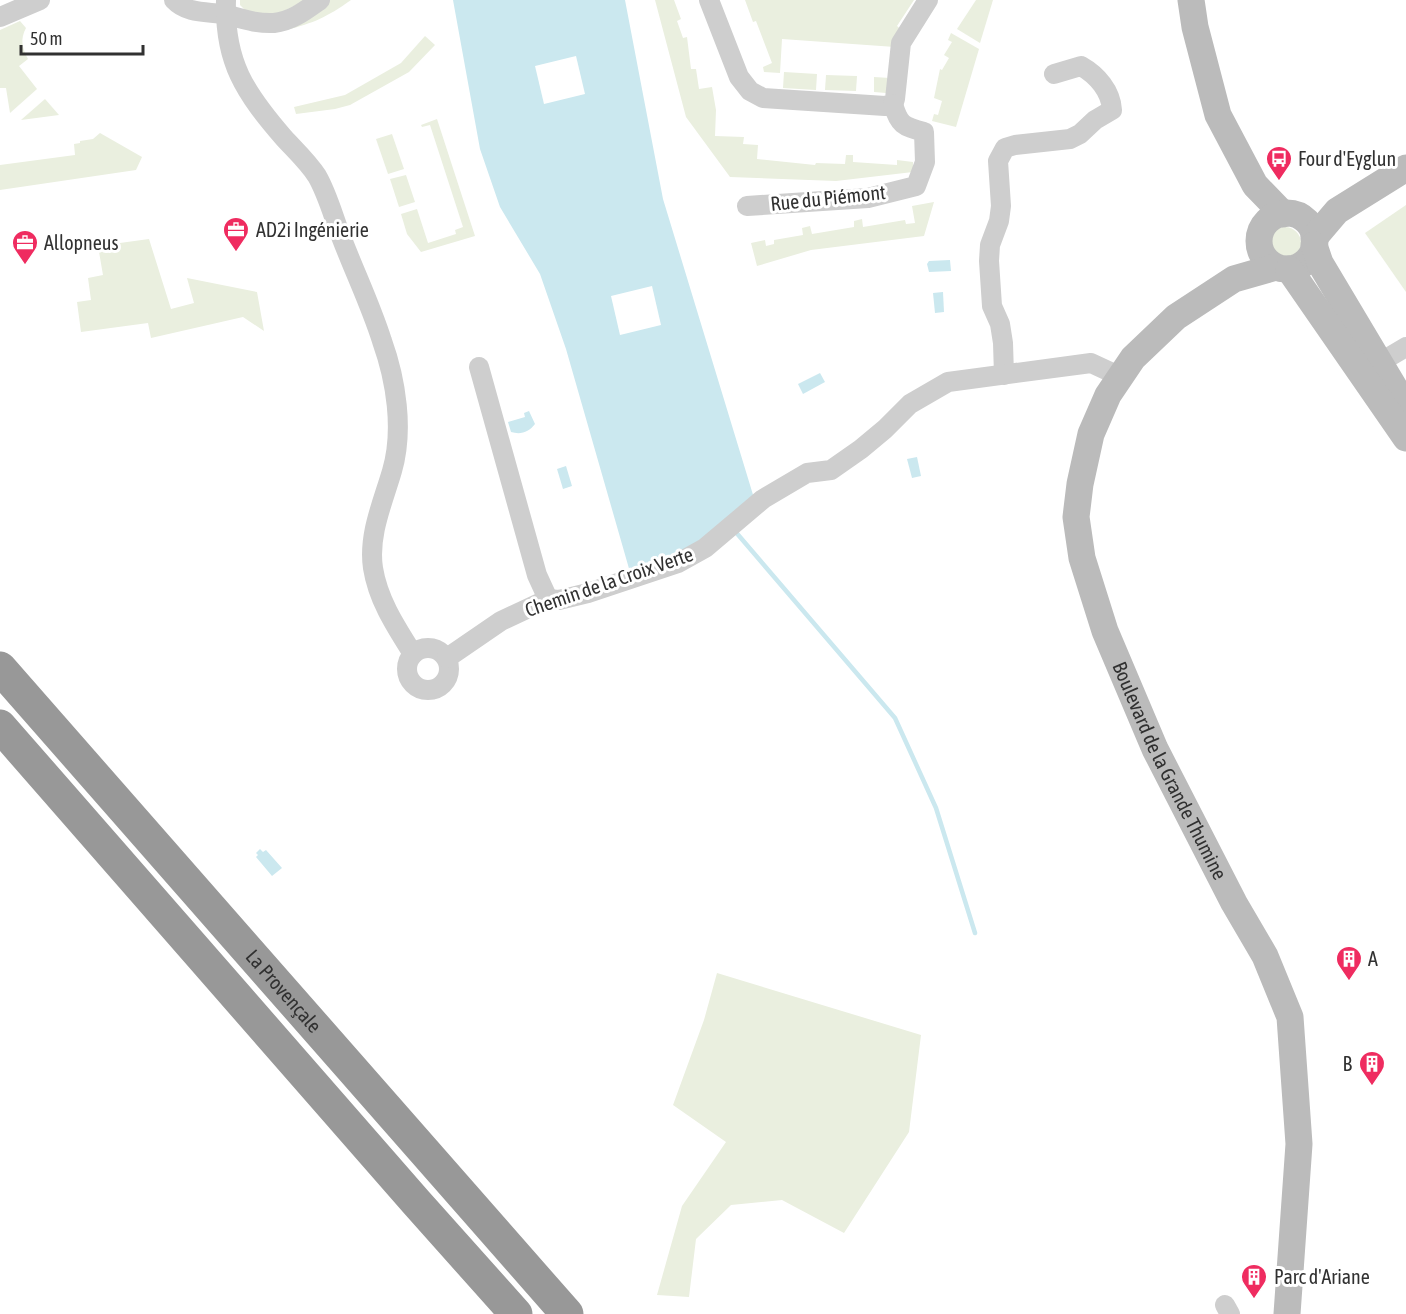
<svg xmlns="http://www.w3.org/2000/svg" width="1406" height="1314" font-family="'Asap Condensed',sans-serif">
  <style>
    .green { fill: #eaefdf }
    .water { fill: #cbe8ef }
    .pier { fill: #fff }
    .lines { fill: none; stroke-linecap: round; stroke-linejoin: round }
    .stream { stroke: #cbe8ef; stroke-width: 4.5 }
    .street { stroke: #cecece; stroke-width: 20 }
    .secondary { stroke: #bbb; stroke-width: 27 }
    .highway { stroke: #989898; stroke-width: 33 }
    .labels { text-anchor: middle; stroke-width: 6; stroke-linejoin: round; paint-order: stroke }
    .poi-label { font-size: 20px; fill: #313131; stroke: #fff; text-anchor: start }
    .street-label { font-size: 20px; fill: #313131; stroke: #fff }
  </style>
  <rect width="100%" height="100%" fill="#fff"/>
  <g class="green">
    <polygon points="240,0 306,0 276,15 250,15 240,5"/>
    <path d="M328,0H351C327,17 314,23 286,30Z"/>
    <polygon points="655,0 674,0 681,19 677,21 683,38 687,37 691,69 696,69 699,89 712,87 716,110 715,136 744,137 743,144 758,145 757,159 815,165 816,163 845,164 846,155 853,155 853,162 897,165 897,160 913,162 913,172 836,181 730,177 686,117"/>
    <polygon points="745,0 914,0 897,26 903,31 895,47 782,39 780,73 764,72 763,67 772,63 756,21 753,22"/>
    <polygon points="976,0 993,0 980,43 957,29"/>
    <path d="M20,21L26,28C20,39 22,48 28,59L19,66L37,89L10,113L6,88H0V30Z"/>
    <polygon points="951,33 979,49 956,127 932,121 934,114 938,115 942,101 934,98 940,69 942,70 949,58 944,55 952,42 948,40"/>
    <polygon points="425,36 435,45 409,72 350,105 335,109 296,114 294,107 345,95 401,63"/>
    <polygon points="784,72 817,74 816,90 783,88"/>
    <polygon points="826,75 857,76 856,91 825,90"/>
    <polygon points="874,77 890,78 886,93 874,92"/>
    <polygon points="45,99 59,115 21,120"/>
    <polygon points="437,119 475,236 421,252 407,234 401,214 417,209 428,243 456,234 455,230 463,227 430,125 422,127 421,125"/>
    <polygon points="100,133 142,157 136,170 0,190 0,165 75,155 74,144 80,143 80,141 93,139"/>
    <polygon points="392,134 404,169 388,174 376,139"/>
    <polygon points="406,175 415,202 399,207 390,179"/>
    <polygon points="934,202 924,236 811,250 757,266 751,243 765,240 766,246 774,244 774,240 803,235 802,228 810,226 812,234 854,227 854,221 862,219 863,227 905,220 906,224 915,223 912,206"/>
    <polygon points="1406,205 1406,292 1365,233"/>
    <circle cx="1285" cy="243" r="16"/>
    <polygon points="149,239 171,309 194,303 187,278 257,292 264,331 243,317 151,338 148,323 81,332 77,302 91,300 88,278 103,275 98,246"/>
    <polygon points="717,973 921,1035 909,1132 844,1233 782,1200 731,1205 696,1239 689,1297 657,1295 682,1206 726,1142 673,1105 704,1020"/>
  </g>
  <g class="water">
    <polygon points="453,0 625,0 663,199 754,498 699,546 630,572 566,349 540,274 500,207 480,149"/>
    <polygon points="950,260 951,271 929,272 927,264 929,261"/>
    <polygon points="943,292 944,312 935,313 933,293"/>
    <polygon points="820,373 825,382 803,394 798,384"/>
    <path d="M529,411L535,424C529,432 521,435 511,432L508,422L525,417L524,413Z"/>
    <polygon points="917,457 921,476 912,478 907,459"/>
    <polygon points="566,466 572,486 563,489 557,469"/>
    <polygon points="260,849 263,852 266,850 282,868 272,876 256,857 258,855 256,853"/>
  </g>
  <g class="pier">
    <polygon points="576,56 585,94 544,104 535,66"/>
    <polygon points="652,286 661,325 620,335 611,296"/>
  </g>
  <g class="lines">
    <polyline class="stream" points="734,530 895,718 936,808 975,933"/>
    <g class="street">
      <path d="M174,0C188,15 210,11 228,15C243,19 257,24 274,23C292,21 306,10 320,0"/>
      <path d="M226,0C224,62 245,93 284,138C295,150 308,162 317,176C328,195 334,219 342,239C355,273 371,306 382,341C396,380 404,430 392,471C383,502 368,535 373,568C378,600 396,627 413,654"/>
      <polyline points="709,0 739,77 750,91 763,98 885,106 893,104 895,99 901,43 928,0"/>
      <polyline points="0,17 40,0"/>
      <path d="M747,206L868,198L916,186L925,162L924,132C903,126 899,125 893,104"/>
      <polyline points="1379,363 1406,347"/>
      <polyline points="479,367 537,575 548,599"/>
      <path d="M1004,375L1003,343L1000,324L992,306L989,261L990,245L999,221L1001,206L998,161L1005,148L1015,145L1070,139L1080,134L1095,120L1112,110C1111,91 1097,75 1081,66L1054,74"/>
      <circle cx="428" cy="669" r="21"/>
      <polyline points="447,658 501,621 548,599 559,600 588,593 678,563 705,548 763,499 807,473 831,470 861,449 885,429 910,404 948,382 1091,363 1119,376"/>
      <polyline points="1225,1305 1230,1314"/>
    </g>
    <g class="secondary">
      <polyline points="1191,0 1195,27 1218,115 1255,185 1283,214"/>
      <circle cx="1287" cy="241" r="28"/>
      <polyline points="1314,238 1337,211 1406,168"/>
      <polyline points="1314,245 1320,263 1406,407"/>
      <path id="s1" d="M1276,267L1234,279L1176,317L1133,358L1108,395L1091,434L1080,484L1076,517L1082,558L1105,631L1155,749L1234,903L1265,956L1290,1017L1299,1144L1287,1314"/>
      <polyline points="1289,269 1406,438"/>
    </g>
    <g class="highway">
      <path id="s2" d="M0,668L567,1314"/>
      <polyline points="0,726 416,1202 516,1314"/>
    </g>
  </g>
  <defs>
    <symbol id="bus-pin" viewBox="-11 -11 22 30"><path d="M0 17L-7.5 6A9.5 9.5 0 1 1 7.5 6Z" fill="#ef2c60" stroke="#fff"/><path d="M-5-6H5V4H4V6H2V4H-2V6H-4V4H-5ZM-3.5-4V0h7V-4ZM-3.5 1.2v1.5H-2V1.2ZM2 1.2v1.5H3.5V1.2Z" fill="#fff"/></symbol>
    <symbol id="office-pin" viewBox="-11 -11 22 30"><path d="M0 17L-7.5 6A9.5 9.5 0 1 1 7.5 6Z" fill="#ef2c60" stroke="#fff"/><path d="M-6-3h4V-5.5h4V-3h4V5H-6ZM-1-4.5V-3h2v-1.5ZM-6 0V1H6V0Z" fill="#fff"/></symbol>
    <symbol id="building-pin" viewBox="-11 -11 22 30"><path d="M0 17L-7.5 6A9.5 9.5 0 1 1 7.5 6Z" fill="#ef2c60" stroke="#fff"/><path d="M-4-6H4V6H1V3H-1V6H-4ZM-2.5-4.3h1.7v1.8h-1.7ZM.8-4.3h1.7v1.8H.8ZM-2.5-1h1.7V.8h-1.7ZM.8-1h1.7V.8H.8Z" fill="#fff"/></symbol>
  </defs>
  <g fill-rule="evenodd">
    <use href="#bus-pin" x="1264" y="144" width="30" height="40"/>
    <use href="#office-pin" x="221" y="215" width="30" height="40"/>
    <use href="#office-pin" x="10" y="228" width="30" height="40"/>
    <use href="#building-pin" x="1334" y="944" width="30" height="40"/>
    <use href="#building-pin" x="1357" y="1049" width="30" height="40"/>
    <use href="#building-pin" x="1239" y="1262" width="30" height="40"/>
  </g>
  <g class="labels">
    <g class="poi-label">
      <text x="1298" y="166">Four d'Eyglun</text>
      <text x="256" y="237">AD2i Ingénierie</text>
      <text x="44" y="250">Allopneus</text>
      <text x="1368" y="966">A</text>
      <text x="1352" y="1071" text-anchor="end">B</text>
      <text x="1274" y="1284">Parc d'Ariane</text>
    </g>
    <g class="street-label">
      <text transform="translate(828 198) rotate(-6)" y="7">Rue du Piémont</text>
      <text transform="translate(609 582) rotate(-19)" y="7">Chemin de la Croix Verte</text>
      <text dy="7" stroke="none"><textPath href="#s1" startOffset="616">Boulevard de la Grande Thumine</textPath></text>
      <text dy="7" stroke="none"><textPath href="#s2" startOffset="430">La Provençale</textPath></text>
    </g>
  </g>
  <path d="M21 45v9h122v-9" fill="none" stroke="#313131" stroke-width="3"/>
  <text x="30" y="45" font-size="18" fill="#313131" stroke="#ffffff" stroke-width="4.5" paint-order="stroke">50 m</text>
</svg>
